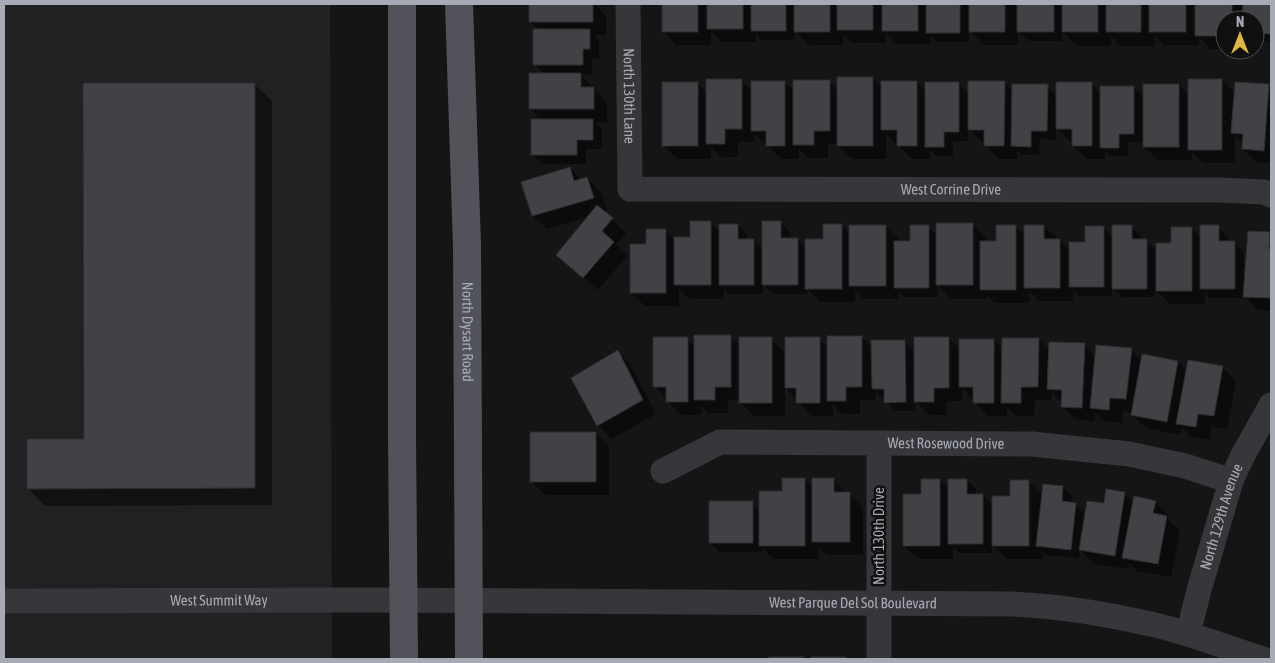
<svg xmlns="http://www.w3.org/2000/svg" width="1275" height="663" font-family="'Asap Condensed',sans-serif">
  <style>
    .built { fill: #212123 }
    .shadow { fill: #0007 }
    .building { fill: #424246; stroke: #2f2f32 }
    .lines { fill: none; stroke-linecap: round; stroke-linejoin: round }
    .street { stroke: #36363b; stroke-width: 25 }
    .primary { stroke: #52535a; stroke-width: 28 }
    .labels { text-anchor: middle; stroke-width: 5; stroke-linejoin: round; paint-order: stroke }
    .street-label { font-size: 15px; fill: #a8abb5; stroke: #101011 }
  </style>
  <rect width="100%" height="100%" fill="#151516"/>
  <polygon class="built" points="4,4 330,4 332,659 4,659"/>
  <g class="shadow">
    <polygon points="530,4 594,4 606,16 606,35 594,35 599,40 599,58 592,58 592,74 580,74 607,102 607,122 595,122 602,129 602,149 586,149 586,164 542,164 532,154 541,120 530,109 544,74 535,64 539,30 530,22"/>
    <polygon points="663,4 1271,4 1271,42 1255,41 1255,20 1225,20 1225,49 1210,49 1199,37 1199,45 1164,45 1154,35 1154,46 1120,46 1111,36 1111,46 1077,46 1062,31 1062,41 1028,41 1018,31 1018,45 984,45 969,30 969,42 937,42 931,36 931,44 897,44 886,33 886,43 852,43 843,34 843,45 809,45 795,31 795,40 762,40 756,34 756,42 722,42 711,31 711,45 676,45 663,31"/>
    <polygon points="872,78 883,88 917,82 926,92 959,84 969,94 1004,82 1013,91 1047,86 1057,96 1091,83 1101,93 1133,87 1144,97 1179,85 1189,96 1222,80 1235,94 1268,86 1271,88 1271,163 1257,162 1243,149 1244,144 1235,135 1235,163 1203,163 1192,152 1192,160 1158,160 1144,147 1144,142 1128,142 1128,156 1110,156 1105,151 1105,159 1087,159 1073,146 1073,142 1071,142 1056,127 1056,140 1040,139 1039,155 1022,155 1017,151 1017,159 999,159 985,145 985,143 983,143 968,128 968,141 953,141 953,156 936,156 930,150 930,159 912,159 899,146 899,144 896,144 886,133 886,159 852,159 838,146 838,144 828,144 828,158 808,158 799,149 799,159 781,159 767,144 765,144 755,134 755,142 738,142 738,157 721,157 711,147 711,159 677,159 664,145 698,84 707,93 741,80 752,91 785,82 794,91 829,81 838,91"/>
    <polygon points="254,84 272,101 272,505 45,506 28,488 85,440"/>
    <polygon points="570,168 581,180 587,178 601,192 607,211 604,212 626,233 616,245 627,256 598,290 558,255 590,216 547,229 533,216 523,183"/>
    <polygon points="710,223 720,232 738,225 747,234 747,240 754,240 764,250 781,223 790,232 790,239 798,239 807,248 824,240 841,225 850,234 885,226 899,239 899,242 911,242 929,227 937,235 972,224 986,238 986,242 998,242 1016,227 1026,237 1044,226 1070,250 1086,243 1103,227 1113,237 1131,226 1140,235 1140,241 1146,241 1157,251 1173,244 1192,228 1201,238 1218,227 1228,236 1228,242 1234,242 1244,252 1244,279 1246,279 1269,233 1271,235 1271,311 1258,310 1244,295 1244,298 1210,298 1205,293 1205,304 1170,304 1155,289 1155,297 1122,297 1112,288 1112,296 1079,296 1073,290 1073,301 1039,301 1029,291 1029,303 995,303 986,295 986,299 951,299 938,285 938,297 904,297 899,291 899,299 864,299 855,290 855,302 820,302 807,288 807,294 773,294 763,284 763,294 729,294 724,289 724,299 689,299 679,288 679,306 645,306 631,293 648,246 665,230 675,241 691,238"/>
    <polygon points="731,337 740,346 771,339 786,353 819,339 829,348 862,337 873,348 905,342 915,352 948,338 961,350 994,340 1003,349 1038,339 1050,351 1084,345 1096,357 1131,350 1142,361 1178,362 1187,371 1222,367 1236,381 1227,429 1212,426 1209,440 1191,437 1182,428 1180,435 1146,428 1132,415 1133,412 1123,411 1122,423 1104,421 1095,412 1095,421 1076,420 1062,407 1062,402 1052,392 1051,400 1035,400 1034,416 1016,416 1007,407 1007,416 988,416 962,388 962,401 947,401 947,415 929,415 915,400 915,411 895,411 886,402 886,398 882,398 876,392 876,400 860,400 860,414 842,414 833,404 833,416 811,416 785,387 785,416 754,416 740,402 740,400 728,400 728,413 708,413 701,405 701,415 681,415 654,386 687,339 695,347"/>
    <polygon points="618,351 631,365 656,414 612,439 598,425"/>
    <polygon points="595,433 609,446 609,495 545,495 532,482"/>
    <polygon points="805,480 814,488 833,480 863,507 863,555 827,555 818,547 818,559 773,559 762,547 762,552 719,552 710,543 752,503 760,510 783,492"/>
    <polygon points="940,480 950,490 967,480 976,489 976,495 983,495 993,506 1011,498 1029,482 1043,495 1063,487 1072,496 1071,504 1075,504 1086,515 1124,494 1134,503 1155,502 1169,515 1168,519 1180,531 1171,577 1137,571 1129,563 1128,569 1094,564 1080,550 1079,558 1046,555 1043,551 1043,559 1007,559 992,545 992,553 959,553 953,547 953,559 918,559 904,546 922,495"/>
  </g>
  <g class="building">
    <rect x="529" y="4" width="64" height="18"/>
    <rect x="662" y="4" width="36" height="28"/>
    <rect x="707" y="4" width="36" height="25"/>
    <rect x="751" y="4" width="35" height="27"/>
    <rect x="794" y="4" width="36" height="28"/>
    <rect x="837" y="4" width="36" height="26"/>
    <rect x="882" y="4" width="36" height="27"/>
    <rect x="926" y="4" width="34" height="29"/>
    <rect x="969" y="4" width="36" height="28"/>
    <rect x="1017" y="4" width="37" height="28"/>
    <rect x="1062" y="4" width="36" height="28"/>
    <rect x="1106" y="4" width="35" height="28"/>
    <rect x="1149" y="4" width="37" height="28"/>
    <polygon points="1195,4 1232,4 1232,20 1225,20 1225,36 1195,36"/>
    <polygon points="1243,4 1271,4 1271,34 1255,33 1255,20 1242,20"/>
    <polygon points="533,29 590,29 590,49 583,49 583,65 533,65"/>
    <polygon points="529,73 581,73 581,87 594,87 594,109 529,109"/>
    <rect x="837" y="77" width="36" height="69"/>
    <polygon points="706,79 742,79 742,129 725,129 725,144 706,144"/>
    <rect x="1188" y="79" width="34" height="71"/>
    <polygon points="793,80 830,80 830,131 814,131 814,145 793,145"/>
    <polygon points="751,81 785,81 785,146 766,146 766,131 751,131"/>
    <polygon points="881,81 917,81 917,146 897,146 897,130 881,130"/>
    <polygon points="968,81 1005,81 1004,146 984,146 984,130 968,130"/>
    <rect x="662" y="82" width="36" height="64"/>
    <polygon points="925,82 959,82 959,132 944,132 944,147 925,147"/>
    <polygon points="1056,82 1092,82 1092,146 1072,146 1072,129 1056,129"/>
    <polygon points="1235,82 1269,84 1264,151 1242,149 1243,134 1231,133"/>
    <polygon points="83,83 255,83 255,488 27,489 27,439 84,439"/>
    <polygon points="1012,84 1048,84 1047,131 1031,131 1031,147 1011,146"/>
    <rect x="1143" y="84" width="36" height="63"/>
    <polygon points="1100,86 1134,86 1134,134 1119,134 1119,148 1100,148"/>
    <polygon points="531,119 593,119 593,140 577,140 577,155 531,155"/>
    <polygon points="570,167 574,181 587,177 594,198 532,216 521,182"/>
    <polygon points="597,205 613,218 602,231 614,242 583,278 556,255"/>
    <polygon points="690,221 711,221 711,285 674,285 674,237 690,237"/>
    <polygon points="762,221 781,221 781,238 798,238 798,285 762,285"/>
    <rect x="936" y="223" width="37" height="62"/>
    <polygon points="719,224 738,224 738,239 754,239 754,285 719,285"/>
    <polygon points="823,224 842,224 842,289 805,289 805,239 823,239"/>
    <rect x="849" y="225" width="37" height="61"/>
    <polygon points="910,225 929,225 929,288 894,288 894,241 910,241"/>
    <polygon points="996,225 1016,225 1016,290 980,290 980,241 996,241"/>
    <polygon points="1024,225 1044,225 1044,239 1060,239 1060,288 1024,288"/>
    <polygon points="1112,225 1132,225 1132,239 1147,239 1147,289 1112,289"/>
    <polygon points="1200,225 1219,225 1219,241 1235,241 1235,289 1200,289"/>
    <polygon points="1085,226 1104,226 1104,287 1069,287 1069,242 1085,242"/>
    <polygon points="1171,227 1192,227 1192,291 1156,291 1156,243 1171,243"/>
    <polygon points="646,229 666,229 666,293 630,293 630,244 646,244"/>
    <polygon points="1248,231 1270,232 1269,249 1271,249 1271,298 1243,297"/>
    <polygon points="694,335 731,335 731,387 715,387 715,400 694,400"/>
    <polygon points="827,336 862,336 862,387 846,387 846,401 827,401"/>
    <polygon points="653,337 688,337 688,402 666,402 666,387 653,387"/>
    <rect x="739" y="337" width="33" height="66"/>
    <polygon points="785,337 820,337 820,403 796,403 796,388 785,388"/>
    <polygon points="914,337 949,337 949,388 934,388 934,402 914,402"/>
    <polygon points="1002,338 1039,338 1038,387 1021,387 1021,403 1001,403"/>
    <polygon points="959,339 994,339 994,403 973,403 973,387 959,387"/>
    <polygon points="871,340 905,340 906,402 884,403 884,389 872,389"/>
    <polygon points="1049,342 1085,343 1082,408 1061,407 1062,390 1047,389"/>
    <polygon points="1096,345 1132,348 1126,399 1110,398 1109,410 1090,408"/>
    <polygon points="618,350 643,400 597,426 571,378"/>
    <polygon points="1142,354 1178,361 1167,422 1131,415"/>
    <polygon points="1188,360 1223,366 1214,416 1198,414 1196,427 1176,424"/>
    <rect x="530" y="432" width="66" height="50"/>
    <polygon points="782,478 805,478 805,546 759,546 759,491 782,491"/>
    <polygon points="812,478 834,478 834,492 850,492 850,542 812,542"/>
    <polygon points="921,479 940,479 940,546 903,546 903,494 921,494"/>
    <polygon points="948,479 967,479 967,494 983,494 983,544 948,544"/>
    <polygon points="1010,480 1029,480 1029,546 992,546 992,496 1010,496"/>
    <polygon points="1043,484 1063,486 1062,501 1076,503 1071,550 1036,546"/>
    <polygon points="1106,489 1125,492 1115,556 1079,550 1087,501 1104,503"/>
    <polygon points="1134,496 1156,501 1153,513 1167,516 1158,564 1122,558"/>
    <rect x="709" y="501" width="44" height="42"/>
    <rect x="769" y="657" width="34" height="2"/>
    <rect x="811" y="657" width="35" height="2"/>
  </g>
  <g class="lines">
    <g class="street">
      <path id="s1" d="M628,4L630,189L1220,190L1264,192L1271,195"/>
      <polyline points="879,443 879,659"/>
      <path id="s2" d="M663,471L720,442L1032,444L1129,454L1185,466L1231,481"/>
      <path id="s3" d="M4,601L371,600L1013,604C1058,606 1102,613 1146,623C1186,631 1224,647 1263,659"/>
      <path id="s4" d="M1188,634L1199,590L1231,481L1243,455L1271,405"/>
    </g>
    <g class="primary">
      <polyline points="402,4 402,436 404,659"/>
      <path id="s5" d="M459,4L467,246L469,659"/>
    </g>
  </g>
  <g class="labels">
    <g class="street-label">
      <text dy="5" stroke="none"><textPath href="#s1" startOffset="92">North 130th Lane</textPath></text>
      <text dy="5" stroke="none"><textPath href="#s1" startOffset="506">West Corrine Drive</textPath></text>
      <text dy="5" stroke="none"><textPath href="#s5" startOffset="328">North Dysart Road</textPath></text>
      <text dy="5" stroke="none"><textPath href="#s2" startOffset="290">West Rosewood Drive</textPath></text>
      <text dy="5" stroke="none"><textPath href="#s4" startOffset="122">North 129th Avenue</textPath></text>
      <text transform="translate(879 536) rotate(-90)" y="5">North 130th Drive</text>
      <text dy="5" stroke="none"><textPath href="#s3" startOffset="215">West Summit Way</textPath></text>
      <text dy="5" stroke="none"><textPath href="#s3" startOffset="849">West Parque Del Sol Boulevard</textPath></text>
    </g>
  </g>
  <rect width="1275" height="663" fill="none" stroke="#a8abb5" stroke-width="10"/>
  <g transform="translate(1240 35)"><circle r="24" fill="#101011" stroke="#4d4e53"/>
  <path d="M0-4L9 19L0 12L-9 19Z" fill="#e2b640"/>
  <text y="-8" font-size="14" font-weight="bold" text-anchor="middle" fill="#a8abb5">N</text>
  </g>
</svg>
